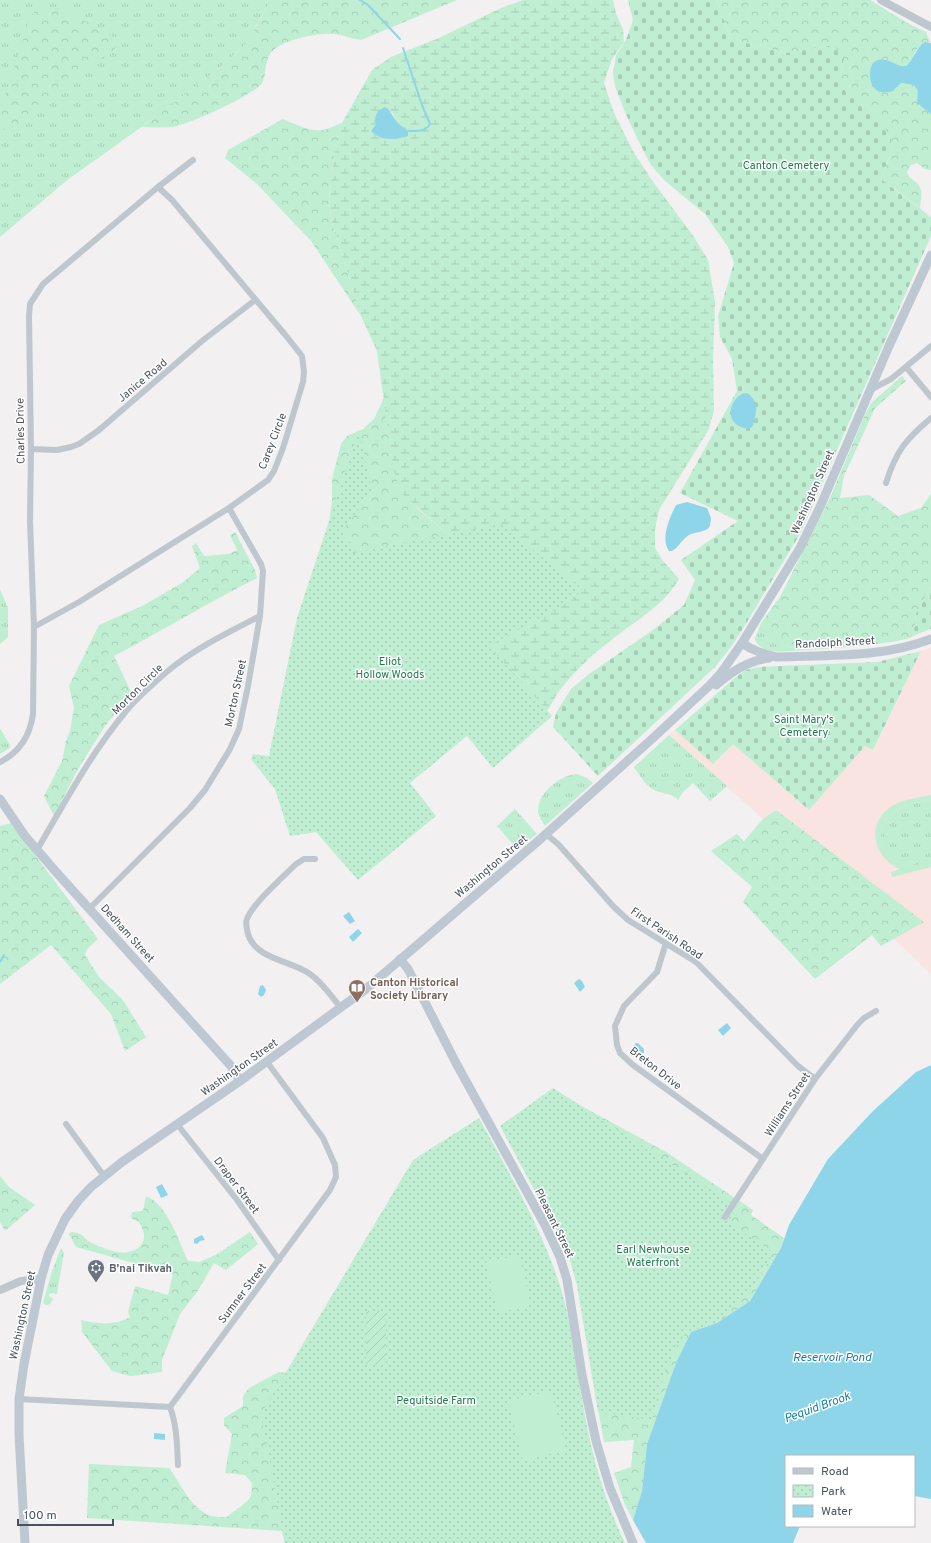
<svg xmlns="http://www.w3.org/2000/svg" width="931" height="1543" font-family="Overpass,sans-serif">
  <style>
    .medical { fill: #fae4e2 }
    .grass { fill: url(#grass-tufts) }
    .forest { fill: url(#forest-crowns) }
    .wetland { fill: url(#wetland-marsh); fill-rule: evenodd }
    .cemetery { fill: url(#cemetery-stones) }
    .park { fill: url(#park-dots) }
    .garden { fill: url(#garden-furrows) }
    .pitch { fill: #c0eed2 }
    .water { fill: #8fd5e9 }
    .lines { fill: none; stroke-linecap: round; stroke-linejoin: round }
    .stream { stroke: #8fd5e9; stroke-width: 2 }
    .minor { stroke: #bec7ce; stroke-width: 6 }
    .tertiary { stroke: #bec7ce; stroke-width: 8 }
    .secondary { stroke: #bec8d3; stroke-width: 9 }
    .labels { text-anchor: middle; stroke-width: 3; stroke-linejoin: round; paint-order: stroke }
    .park-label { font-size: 11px; fill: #1b7c4d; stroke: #fff }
    .street-label { font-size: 11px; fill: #48535c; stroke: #fff }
    .education-label { font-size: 11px; font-weight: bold; fill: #785e54; stroke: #fff; text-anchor: start }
    .worship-label { font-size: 11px; font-weight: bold; fill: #5b616d; stroke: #fff; text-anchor: start }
    .water-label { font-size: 12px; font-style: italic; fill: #127f9f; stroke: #fff }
  </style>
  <defs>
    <pattern id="grass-tufts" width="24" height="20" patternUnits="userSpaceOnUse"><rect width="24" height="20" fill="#c0eed2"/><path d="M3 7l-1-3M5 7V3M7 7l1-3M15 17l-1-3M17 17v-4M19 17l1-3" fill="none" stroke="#a6ceb7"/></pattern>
    <pattern id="forest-crowns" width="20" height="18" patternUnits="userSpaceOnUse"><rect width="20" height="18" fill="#c0eed2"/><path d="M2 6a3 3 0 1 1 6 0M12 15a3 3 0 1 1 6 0" fill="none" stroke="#a6ceb7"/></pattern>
    <pattern id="wetland-marsh" width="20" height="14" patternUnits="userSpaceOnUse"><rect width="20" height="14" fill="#c0eed2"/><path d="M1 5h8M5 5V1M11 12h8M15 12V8" fill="none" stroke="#a6ceb7"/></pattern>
    <pattern id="cemetery-stones" width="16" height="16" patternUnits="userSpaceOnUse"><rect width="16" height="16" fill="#c0eed2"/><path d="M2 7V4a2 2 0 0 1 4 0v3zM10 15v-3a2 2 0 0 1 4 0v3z" fill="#a6ceb7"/></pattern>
    <pattern id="park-dots" width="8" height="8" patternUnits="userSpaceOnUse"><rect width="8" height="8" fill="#c0eed2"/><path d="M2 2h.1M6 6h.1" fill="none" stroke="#a6ceb7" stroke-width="1.8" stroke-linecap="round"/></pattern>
    <pattern id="garden-furrows" width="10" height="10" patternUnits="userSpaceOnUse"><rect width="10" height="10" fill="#c0eed2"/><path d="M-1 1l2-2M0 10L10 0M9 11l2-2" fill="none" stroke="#a6ceb7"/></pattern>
  </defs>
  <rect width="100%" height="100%" fill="#f2f0f0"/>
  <polygon class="medical" points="931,647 931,974 826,875 669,735 675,730 713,764 733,744 809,810 865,745 874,750 921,651"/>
  <g class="grass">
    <polygon points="0,0 271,0 247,43 217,70 154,118 66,181 0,237"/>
    <polygon points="0,589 8,608 8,637 0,644"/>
    <path d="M761,623C770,634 776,643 790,647C795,649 800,648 806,650C792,651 757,656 755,638Z"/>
    <polygon points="0,728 11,747 0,754"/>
    <path d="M669,735L727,786L710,801L693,783L683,792L678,800C670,791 662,795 652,789C645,784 639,774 634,767Z"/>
    <path d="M577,774L587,778L593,783L545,826C542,822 539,817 538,812C537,793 560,775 577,774Z"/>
    <path d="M931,800V861C922,864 913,867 904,865C879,859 873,827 893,812C903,804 919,803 931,800Z"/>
    <polygon points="515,809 537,834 517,849 497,826"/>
    <polygon points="61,1248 64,1253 57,1293 56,1295 54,1293 49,1294 49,1296 53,1299 50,1304 46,1305 43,1303 52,1271"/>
  </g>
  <g class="forest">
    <path d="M271,0H457L361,40C351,39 343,35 335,34C319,32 279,40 270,54C264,63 267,75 262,83C255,95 187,125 173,127C163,128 152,127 142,127L217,70L247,43Z"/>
    <path d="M717,0H870L909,24L926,32L930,42H927C925,43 921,45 919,47C913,53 913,64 903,67L897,65L892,66L931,75V170L925,169L917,163L911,165L907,172C909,178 912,179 916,182C924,189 921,199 920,208L881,179L892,149L891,139L862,105L854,100L846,92L841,84V73L844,59L829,46L787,53L730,39Z"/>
    <path d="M48,8C61,11 109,28 115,40C116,42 115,45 116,47L111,53C95,64 78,75 63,87C44,101 26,122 3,130L0,126V111L31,15L37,10Z"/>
    <path d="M283,119C295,124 310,132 323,130C329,129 336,125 342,123L334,157L329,200L332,223L361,316L311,241L258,185L225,158L228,150Z"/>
    <path d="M902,376L906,381L875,408L844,476L840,498L869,495L898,516L921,508L931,494V587L916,614L914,632L915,635C906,644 823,649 806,650C800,648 795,649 790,647C773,642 771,636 761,623L780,597L830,498L864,417L871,403Z"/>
    <polygon points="384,398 393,466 417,508 446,533 462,565 292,737 328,530 332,501 332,479 341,444 347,436 363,429 374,419"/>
    <path d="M235,532L255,570L257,578C209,602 162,631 114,656L131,692L103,729L78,769L54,816L44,796L62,761L66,741L70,731L74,708L69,686L99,625L142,606L182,583L200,568L192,546L196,543L204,556L229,554L237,550L230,535Z"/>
    <polygon points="776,810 924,922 881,946 872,935 815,979 743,902 752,887 711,851 737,834 744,841 763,819"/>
    <polygon points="11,823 98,939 87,949 85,955 99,977 123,1000 146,1037 125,1051 111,1014 51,945 0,984 0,826"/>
    <polygon points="576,1103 666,1152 753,1210 751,1215 784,1238 781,1248 750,1301 717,1323 691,1332 676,1363 647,1444 642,1491 633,1520 625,1505 614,1473 631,1467 634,1440 604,1442 595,1394 577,1285 570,1260 546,1210 590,1187"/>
    <polygon points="0,1176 9,1187 35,1205 5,1231 0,1222"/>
    <path d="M146,1196C168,1205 178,1240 188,1261L199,1262L216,1255L250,1232L258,1244L226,1270L214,1263L197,1292L180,1314L162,1360V1372L130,1376L112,1371L82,1332L81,1320C97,1324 115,1326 130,1317L128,1312L135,1286L168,1295L173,1274L76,1247L69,1234L71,1232C74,1232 77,1233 80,1234C84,1236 86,1240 90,1242C104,1249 128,1260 141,1245C147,1237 143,1229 139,1222L131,1218L132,1212L143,1211Z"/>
    <path d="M279,1372L286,1373L285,1543L282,1531L87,1518L89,1464L169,1468C181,1484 191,1509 211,1516C216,1517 222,1517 227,1517C232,1512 249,1502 251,1496C252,1492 251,1487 252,1483L245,1475L225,1473L232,1434L224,1425V1418L243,1406V1396L249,1388Z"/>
  </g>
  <path class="wetland" d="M523,0H613L616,14L623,29L624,42L612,59L604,83L614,113L633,151L651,179L694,237L708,260L715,302L713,361L714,410L709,429L659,510L655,529V548L663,561L679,579C663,607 633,622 609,642C590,656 571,675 557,694C552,703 547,712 541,720L502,733L462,565L446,533L400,492L393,466L377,351L361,316L332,223L329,200L334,157L342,123L372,70L391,57L439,38L501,8ZM392,112L398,123L408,131H371L376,124Z"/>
  <g class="cemetery">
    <polygon points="628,0 717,0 730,39 787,53 829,46 836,48 844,59 841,73 841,84 846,92 882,122 891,139 892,149 881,179 931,217 931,236 800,534 744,627 731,647 715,667 598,776 553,727 556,713 571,689 589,674 653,630 684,605 695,580 681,560 738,521 680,493 737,391 732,359 720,337 718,316 734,263 728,247 705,214 664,180 651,165 638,140 624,110 615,86 613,74 616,55 626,40 633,20"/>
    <polygon points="931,587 931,629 915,635 914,633 916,614"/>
    <polygon points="921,651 873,750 865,746 809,810 733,744 713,764 675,730 736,677 745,670 759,667 877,662"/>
  </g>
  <g class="park">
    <polygon points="359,430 372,492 342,531 344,539 348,540 353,545 353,553 502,524 582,589 575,598 489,646 552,716 493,768 467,736 410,783 436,816 358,880 316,832 290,836 275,789 251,759 253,754 269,756 297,618"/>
    <polygon points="553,1088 738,1207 728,1222 773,1252 767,1265 750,1292 739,1299 717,1323 688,1331 674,1349 671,1360 662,1379 652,1420 598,1412 585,1330 577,1285 570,1260 551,1221 500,1126"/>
    <path d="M479,1118C509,1173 542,1228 561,1289C572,1325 575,1362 582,1399C590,1448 603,1498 625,1543H285L262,1419L264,1409L413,1160Z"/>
  </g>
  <polygon class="garden" points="366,1311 386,1311 386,1364 366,1365"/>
  <g class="pitch">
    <path d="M931,795V800C919,803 903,804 893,812C873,827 879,859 904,865C913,867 922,864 931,861V867L892,877L891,872L900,869C873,858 865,823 892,806C903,799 919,798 931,795Z"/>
    <polygon points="519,1255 531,1305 498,1313 486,1262"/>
    <polygon points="551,1391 566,1450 523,1461 508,1401"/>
  </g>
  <g class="water">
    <path d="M925,42L931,43V114L917,103L918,91L914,85C899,83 903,80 893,91C889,92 884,93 880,92C869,88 868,71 873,63C884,53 894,67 906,66C914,60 916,47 925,42Z"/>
    <path d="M385,107L388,109L398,123L408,131V136C395,140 380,141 371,131L376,124L375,118L378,111Z"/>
    <path d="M747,393C761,403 756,412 753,426L749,429C719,425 732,393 747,393Z"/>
    <path d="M687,502L707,508L711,518L710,526C706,533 696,531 689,535C682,539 679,547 672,551H669C660,538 670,517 676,505Z"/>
    <polygon points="349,912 355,921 350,924 343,916"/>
    <polygon points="358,929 362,933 353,942 349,937"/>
    <polygon points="579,979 582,981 585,987 580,992 574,983"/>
    <polygon points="263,985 266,990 264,995 261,997 258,994 260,986"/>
    <polygon points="727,1023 731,1028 723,1036 718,1030"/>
    <polygon points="636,1043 638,1043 644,1049 644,1053 639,1053 633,1046"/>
    <polygon points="931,1065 931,1499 914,1496 914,1456 786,1456 786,1526 800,1526 793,1543 646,1543 633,1520 642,1491 647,1444 676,1363 691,1332 717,1323 750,1301 781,1248 789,1225 828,1159 873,1111 916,1072"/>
    <polygon points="162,1184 168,1195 161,1198 156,1187"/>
    <polygon points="202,1235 205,1240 200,1241 197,1244 194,1243 194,1239"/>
    <polygon points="154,1433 165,1434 165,1440 154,1439"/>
  </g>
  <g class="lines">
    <g class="stream">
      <polyline points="360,0 368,5 400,39"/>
      <path d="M403,48L422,105L430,124C425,132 417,131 408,131"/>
      <polyline points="0,962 4,955"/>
    </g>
    <g class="minor">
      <polyline points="906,367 931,397"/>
      <polyline points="870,390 891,379 931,346"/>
      <polyline points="31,449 57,450 71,447 79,444 99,430 202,341 255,300"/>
      <path d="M886,483C896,451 906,439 931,418"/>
      <polyline points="34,627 79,602 229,508 268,480 274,471 283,448 303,382 304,372 302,356 287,337 172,200 158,187"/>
      <path d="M0,762C20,752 30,736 33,714L34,627L30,521L31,449L29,316L30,304L43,284L158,187L193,160"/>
      <polyline points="546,834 559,845 613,906 628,920 696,962 798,1066 815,1079"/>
      <path d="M37,850C65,802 91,753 127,710C139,696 155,682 169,670C196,648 229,632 260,616"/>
      <path d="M315,859H304L296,864C283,877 253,903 247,919C245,923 247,929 248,934C256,960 291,960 310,974C323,983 331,996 341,1008"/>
      <polyline points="90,908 190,808 205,790 230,749 239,729 248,686 260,616 263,571 261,564 229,508"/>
      <polyline points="666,943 657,972 624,1006 615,1026 617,1045 620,1053 633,1065 763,1159"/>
      <polyline points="66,1124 104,1176"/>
      <polyline points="177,1124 237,1200 279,1260"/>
      <polyline points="725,1217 815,1079 858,1024 864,1018 876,1011"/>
      <polyline points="19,1399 170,1407 330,1190 336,1177 335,1165 323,1138 267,1062"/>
      <path d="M170,1407C177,1426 177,1445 178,1465"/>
    </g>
    <g class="tertiary">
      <polyline points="881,0 931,27"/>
      <polyline points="0,1290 21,1281 41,1279"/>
    </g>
    <g class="secondary">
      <path d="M742,643C753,651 764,654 777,657C828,655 883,658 931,639"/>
      <path d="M716,685C733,671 747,661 769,658"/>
      <polyline points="0,799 25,836 57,873 231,1066 240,1081"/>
      <polyline points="400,959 408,969 456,1063 545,1225 560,1257 567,1280 582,1375 596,1441 610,1488 633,1543"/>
      <polyline points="25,1543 19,1435 19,1399 24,1364 41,1279 48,1255 65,1219 78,1201 91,1187 122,1162 240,1081 366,989 537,842 653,738 709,686 721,673 742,643 800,548 820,507 889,346 931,255"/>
    </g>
  </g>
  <defs>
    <symbol id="library-pin" viewBox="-11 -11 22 30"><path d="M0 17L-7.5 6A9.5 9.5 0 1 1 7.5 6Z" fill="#8d6e63" stroke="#fff"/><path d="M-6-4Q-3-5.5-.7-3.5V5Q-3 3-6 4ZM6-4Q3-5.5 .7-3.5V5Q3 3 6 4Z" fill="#fff"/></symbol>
    <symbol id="synagogue-pin" viewBox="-11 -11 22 30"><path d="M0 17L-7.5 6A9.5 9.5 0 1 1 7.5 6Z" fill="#6b7280" stroke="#fff"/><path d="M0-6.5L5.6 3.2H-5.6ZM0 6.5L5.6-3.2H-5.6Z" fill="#fff"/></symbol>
  </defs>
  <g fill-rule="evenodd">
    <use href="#library-pin" x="347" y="978" width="20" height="27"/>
    <use href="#synagogue-pin" x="86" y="1258" width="20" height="27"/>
  </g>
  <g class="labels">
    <g class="park-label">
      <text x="786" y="169">Canton Cemetery</text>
      <text x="390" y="665">Eliot<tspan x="390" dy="13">Hollow Woods</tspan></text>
      <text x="804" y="723">Saint Mary's<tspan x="804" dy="13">Cemetery</tspan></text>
      <text x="653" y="1253">Earl Newhouse<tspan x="653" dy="13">Waterfront</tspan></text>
      <text x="436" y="1404">Pequitside Farm</text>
    </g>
    <g class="street-label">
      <text transform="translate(142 380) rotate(-40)" y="4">Janice Road</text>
      <text transform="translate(20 431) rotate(-91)" y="4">Charles Drive</text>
      <text transform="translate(272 441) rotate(-69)" y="4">Carey Circle</text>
      <text transform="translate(812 492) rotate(-66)" y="4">Washington Street</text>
      <text transform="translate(835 642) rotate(-3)" y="4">Randolph Street</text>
      <text transform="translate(137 689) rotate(-45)" y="4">Morton Circle</text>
      <text transform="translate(235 693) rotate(-78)" y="4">Morton Street</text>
      <text transform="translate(491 866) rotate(-40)" y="4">Washington Street</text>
      <text transform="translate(128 933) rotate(48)" y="4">Dedham Street</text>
      <text transform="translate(667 933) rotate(34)" y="4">First Parish Road</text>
      <text transform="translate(239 1067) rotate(-35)" y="4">Washington Street</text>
      <text transform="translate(656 1068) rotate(38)" y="4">Breton Drive</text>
      <text transform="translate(787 1104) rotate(-57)" y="4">Williams Street</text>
      <text transform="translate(237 1185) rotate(53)" y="4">Draper Street</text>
      <text transform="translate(555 1223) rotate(64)" y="4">Pleasant Street</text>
      <text transform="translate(242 1293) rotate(-53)" y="4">Sumner Street</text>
      <text transform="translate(22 1315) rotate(-78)" y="4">Washington Street</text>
    </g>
    <g class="education-label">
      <text x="370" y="986">Canton Historical<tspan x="370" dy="13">Society Library</tspan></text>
    </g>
    <g class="worship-label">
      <text x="109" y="1272">B'nai Tikvah</text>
    </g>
    <g class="water-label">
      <text x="832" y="1361">Reservoir Pond</text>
      <text transform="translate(817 1407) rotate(-20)" y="4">Pequid Brook</text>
    </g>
  </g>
  <rect x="785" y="1455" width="130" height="72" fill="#ffffff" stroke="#b6babe"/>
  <rect x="793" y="1468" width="20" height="6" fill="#bec8d3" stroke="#b6babe"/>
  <text x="821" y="1475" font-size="12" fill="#48535c">Road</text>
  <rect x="793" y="1485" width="20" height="12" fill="url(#park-dots)" stroke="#b6babe"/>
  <text x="821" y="1495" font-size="12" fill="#48535c">Park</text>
  <rect x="793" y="1505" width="20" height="12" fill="#8fd5e9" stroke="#b6babe"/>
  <text x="821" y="1515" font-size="12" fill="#48535c">Water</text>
  <path d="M18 1519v6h95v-6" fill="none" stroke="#48535c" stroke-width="2"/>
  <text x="24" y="1519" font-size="12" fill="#48535c" stroke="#ffffff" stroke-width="3" paint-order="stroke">100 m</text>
</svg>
